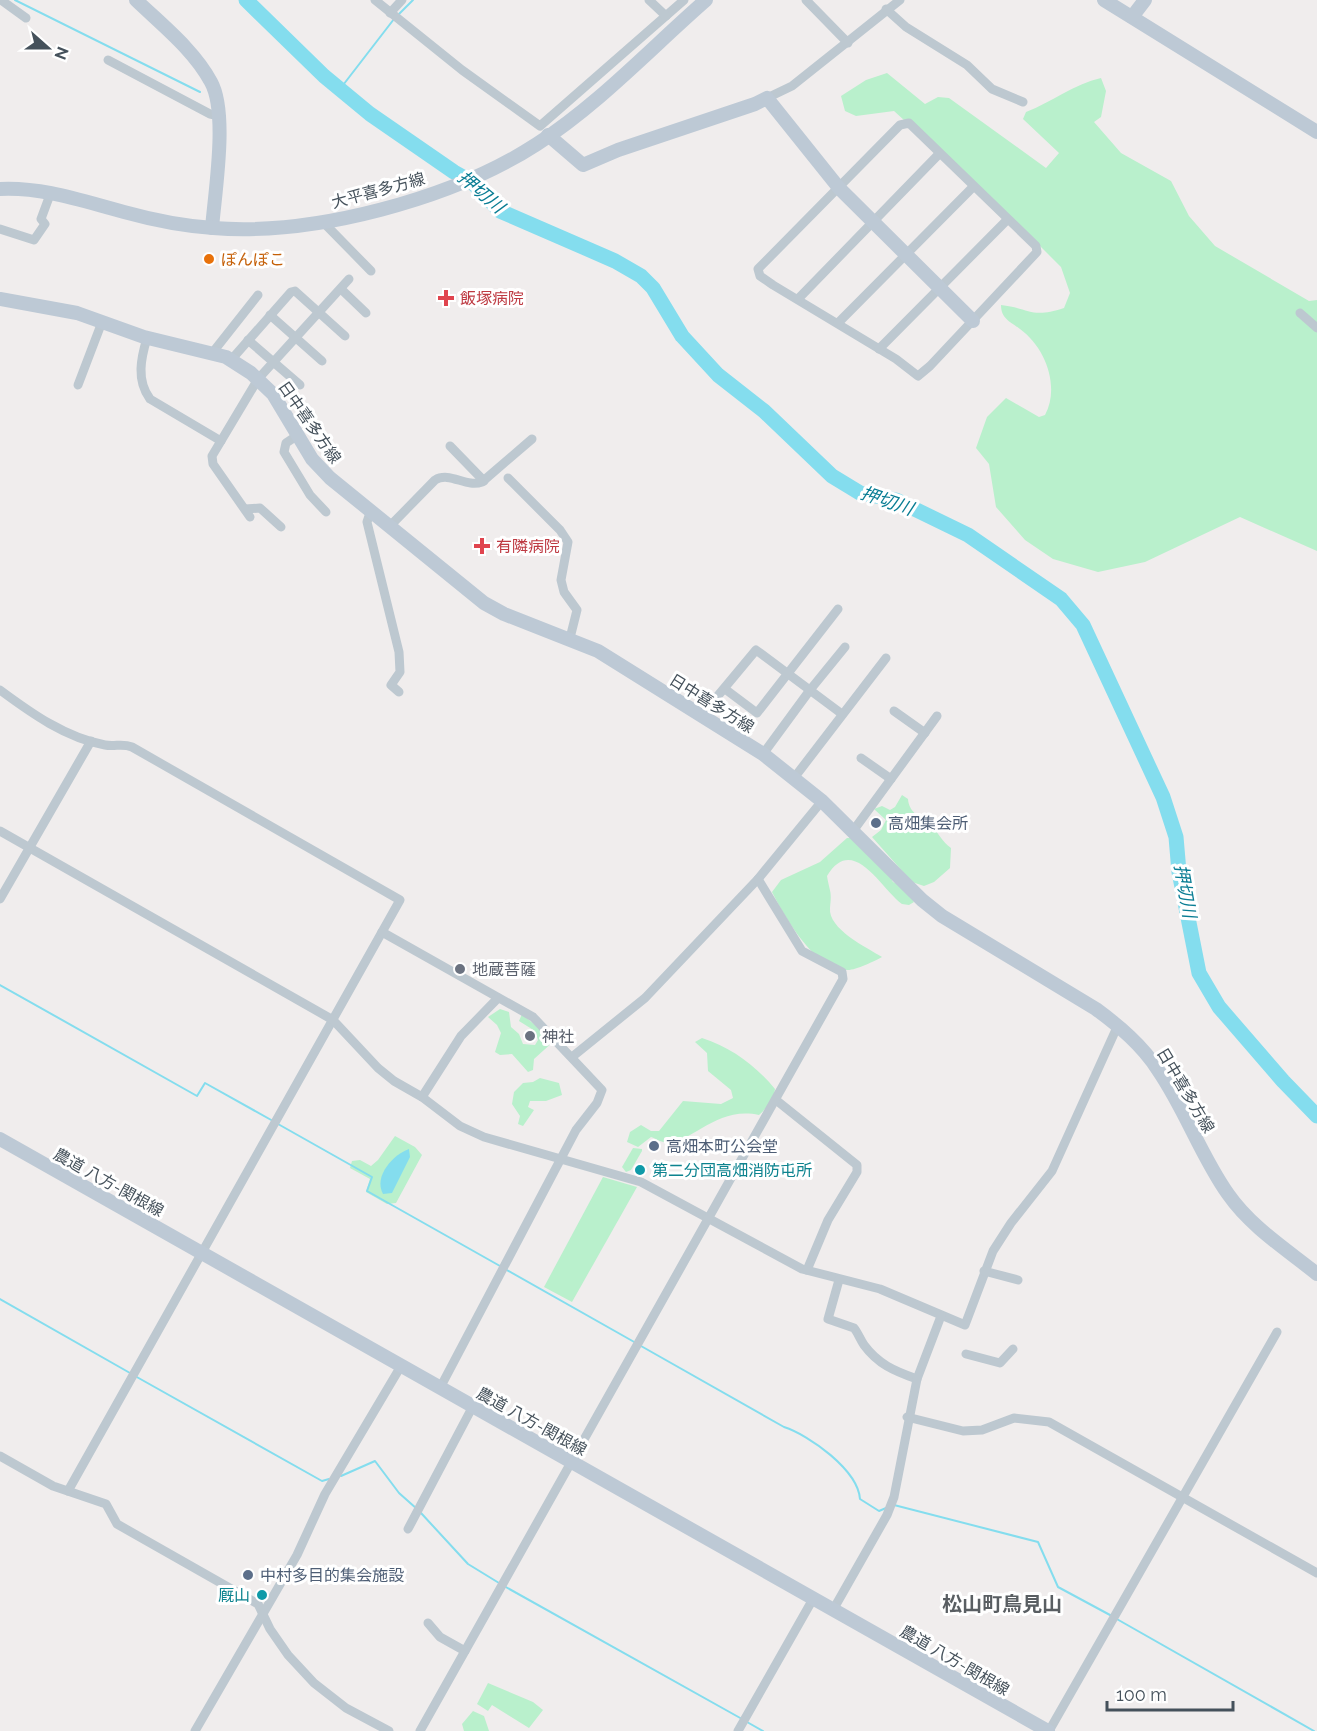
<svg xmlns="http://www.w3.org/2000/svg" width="1317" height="1731" font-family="Raleway,'Noto Sans JP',sans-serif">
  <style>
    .green { fill: #b9f0cc }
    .water { fill: #84ddee }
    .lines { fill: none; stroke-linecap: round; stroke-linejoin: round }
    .stream { stroke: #84ddee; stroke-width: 2 }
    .river { stroke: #84ddee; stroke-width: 15 }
    .street { stroke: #bdc8d0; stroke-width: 9 }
    .secondary { stroke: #bdc9d5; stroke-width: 14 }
    .food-dot { fill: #e8710a; stroke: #fff; stroke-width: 2 }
    .health-dot { fill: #e0444e; stroke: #fff; stroke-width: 2 }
    .service-dot { fill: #5c6f8a; stroke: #fff; stroke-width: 2 }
    .worship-dot { fill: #6b7280; stroke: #fff; stroke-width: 2 }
    .culture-dot { fill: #0f9aa8; stroke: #fff; stroke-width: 2 }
    .labels { text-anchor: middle; stroke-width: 6; stroke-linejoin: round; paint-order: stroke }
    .street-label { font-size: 16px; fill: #45515b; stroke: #fff }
    .food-label { font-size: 16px; fill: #c56008; stroke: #fff; text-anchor: start }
    .health-label { font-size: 16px; fill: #be3a42; stroke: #fff; text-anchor: start }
    .service-label { font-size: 16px; fill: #4e5e75; stroke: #fff; text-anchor: start }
    .worship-label { font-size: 16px; fill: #5b616d; stroke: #fff; text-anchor: start }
    .culture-label { font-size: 16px; fill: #0d838f; stroke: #fff; text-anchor: start }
    .water-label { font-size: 18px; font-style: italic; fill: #097d94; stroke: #fff }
    .quarter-label { font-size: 20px; font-weight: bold; fill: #595e62; stroke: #fff }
  </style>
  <rect width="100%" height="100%" fill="#f0eded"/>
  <g class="green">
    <path d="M887,73L925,104L938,97L949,98L1046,168L1059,153L1023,119L1026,112C1052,102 1074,84 1101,78L1106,91L1101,117L1094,122L1121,153L1171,181L1189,216L1215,246L1309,301L1317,300V551L1240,517L1145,562L1098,572L1053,559L1025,540L996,507L989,464L976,448L987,417L1006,398L1039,417L1045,415C1060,387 1046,348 1020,329C1011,322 1001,319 1001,305C1030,308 1031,319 1064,308L1070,293L1061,267L1011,217L894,111L856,116L845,111L841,96L866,80Z"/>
    <path d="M902,795L908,799C909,814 922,817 932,827C939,833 942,842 951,848L950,868L934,882L924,886L912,882L872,837L881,830L886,820L874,809L882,806L890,810L895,807Z"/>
    <path d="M847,838H855L886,869L893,882L903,886L914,902L909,905L902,904C881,889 853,833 827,876C830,894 832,890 830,908C828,929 866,947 882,957C875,961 856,970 848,970C815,971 785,917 772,892L781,880L820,862Z"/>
    <polygon points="500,1009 509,1012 511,1027 519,1034 523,1044 535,1045 538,1040 535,1031 519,1021 522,1014 554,1041 534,1059 533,1070 528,1072 512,1054 500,1055 495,1052 501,1033 497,1025 488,1017"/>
    <path d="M702,1038C732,1048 755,1065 775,1089C774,1099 766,1109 759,1115C715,1105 689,1147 664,1142C660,1142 655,1138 651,1137L638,1147L627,1142L630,1132L641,1125L651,1131H659L683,1101L721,1104L733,1098L731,1090L708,1071L707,1053L695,1042Z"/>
    <polygon points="540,1078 559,1083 562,1095 546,1101 530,1101 528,1107 534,1110 523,1126 518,1124 520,1116 512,1104 514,1092 523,1083 533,1082"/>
    <polygon points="395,1136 415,1147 422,1155 396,1203 387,1204 366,1192 370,1179 350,1168 352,1161 360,1160 371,1166 378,1160"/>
    <polygon points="633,1148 642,1149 642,1151 631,1170 626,1172 622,1167"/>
    <polygon points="603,1177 637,1187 572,1302 544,1287"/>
    <polygon points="488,1683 533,1702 543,1710 529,1728 492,1705 488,1711 477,1704"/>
    <polygon points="473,1711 484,1716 489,1731 464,1731 462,1724"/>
  </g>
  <path class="water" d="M409,1149L410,1157L392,1193L383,1194C373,1176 394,1154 409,1149Z"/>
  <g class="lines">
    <g class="stream">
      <polyline points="15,0 200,92"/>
      <polyline points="398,15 413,0"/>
      <polyline points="340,89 394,19"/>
      <polyline points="0,985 197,1096 205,1083 273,1121"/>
      <polyline points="278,1124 372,1177 367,1191 500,1266"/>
      <polyline points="505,1269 636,1343"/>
      <polyline points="0,1299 130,1373"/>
      <path d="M641,1346L784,1427C809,1435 858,1470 860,1499L879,1511L886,1508"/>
      <polyline points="135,1376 322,1481 329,1479"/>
      <polyline points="341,1476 375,1461 399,1493 417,1509"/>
      <polyline points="894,1505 1038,1542 1058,1587 1110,1615"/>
      <polyline points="421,1513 468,1564 499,1583"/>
      <polyline points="504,1586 742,1719"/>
      <polyline points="1115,1618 1314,1731"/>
      <polyline points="747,1722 763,1731"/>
    </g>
    <polyline class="river" points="246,0 324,76 370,114 454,172 472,182 500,211 615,261 641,276 653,288 682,336 718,375 764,411 832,476 860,493 896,500 968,535 1061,599 1083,625 1163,797 1176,837 1179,872 1199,973 1219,1007 1283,1081 1317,1116"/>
    <g class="street">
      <polyline points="1,0 26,18"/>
      <polyline points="375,0 462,70 540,126 684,0"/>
      <polyline points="649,0 666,16"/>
      <polyline points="806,0 848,43"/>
      <polyline points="886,9 906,27 967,65 992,89 1023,102"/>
      <polyline points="390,13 402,0"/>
      <polyline points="108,60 210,114 220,116"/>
      <polyline points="767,98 792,86 900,0"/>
      <polygon points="909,123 1036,246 1037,252 930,366 918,376 896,359 773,285 760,276 758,269 900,125"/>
      <polyline points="322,221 371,271"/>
      <polyline points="0,229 34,240 45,224 41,219 51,192"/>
      <polyline points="341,289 366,313"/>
      <polyline points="798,299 939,154"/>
      <polyline points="1300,313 1317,328"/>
      <polyline points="270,315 322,361"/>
      <polyline points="838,323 973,187"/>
      <path d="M147,338C141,358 136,380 150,399L221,441"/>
      <polyline points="248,340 300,385"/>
      <polyline points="879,349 1007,220"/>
      <polyline points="213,352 258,295"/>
      <polyline points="231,360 291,292 295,291 345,336"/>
      <polyline points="78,385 102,322"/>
      <polyline points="298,435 286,443 284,452 310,495 326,512"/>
      <polyline points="450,446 484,481"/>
      <polyline points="508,478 560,530 568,542 561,580 564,592 577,610 570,638"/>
      <polyline points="245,509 260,508 281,527"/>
      <polyline points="370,513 367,522 399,652 400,672 391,685 399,692"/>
      <polyline points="250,517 213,464 212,456 258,379 349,279"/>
      <path d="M389,527L435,480C450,471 466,488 482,482L532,439"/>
      <polyline points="725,689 757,713 838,609"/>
      <path d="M0,690C31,713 66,738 105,745C115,747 122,743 132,747L400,900L68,1491"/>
      <polyline points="692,710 698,705 711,704 756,650 842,714"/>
      <polyline points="894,711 925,733"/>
      <polyline points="763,754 810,690 845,647"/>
      <polyline points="861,758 891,779"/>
      <polyline points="794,778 886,658"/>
      <polyline points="0,831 333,1020 378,1068 394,1081 422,1097 460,1126 484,1137 641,1182 802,1269 880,1289 965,1325 993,1251 1011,1223 1052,1171 1118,1025"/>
      <polyline points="853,831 937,716"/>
      <polyline points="0,899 91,741"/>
      <polyline points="382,932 533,1017 602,1090 597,1103 576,1130 440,1388"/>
      <polyline points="572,1057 645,998 758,879 822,801"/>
      <polyline points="422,1097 461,1036 498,998"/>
      <polyline points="776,1100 857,1165 857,1172 828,1220 807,1270"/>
      <polyline points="984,1271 1018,1280"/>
      <path d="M839,1280L828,1319L854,1328C858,1333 860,1339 864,1345C878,1364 894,1371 917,1379"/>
      <polyline points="966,1354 1000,1363 1013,1349"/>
      <polyline points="907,1417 963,1431 982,1430 1014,1418 1049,1422 1317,1573"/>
      <polyline points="0,1456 53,1486 106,1504 117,1524 258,1604 270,1629 288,1655 314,1683 346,1708 389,1731"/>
      <polyline points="408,1529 473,1406"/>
      <polyline points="833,1610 887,1515 894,1497 917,1379 941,1316"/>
      <polyline points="428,1623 440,1637 465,1651"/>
      <polyline points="195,1731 297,1555 325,1494 401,1366"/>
      <polyline points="420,1731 843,979 842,972 802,951 758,879"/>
      <polyline points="738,1731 813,1599"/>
      <polyline points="1049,1731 1277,1332"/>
    </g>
    <g class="secondary">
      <path d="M136,0C162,25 194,50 211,82C228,113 215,191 212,228"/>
      <polyline points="1104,0 1317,132"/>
      <polyline points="1132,17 1145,0"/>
      <polyline points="548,135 583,165 618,150 755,104 767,98 839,188 973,321"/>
      <path d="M0,189C44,187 82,201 124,212C153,220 183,226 213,228C314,236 452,199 537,144C599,104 651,48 706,0"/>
      <path d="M0,299L77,313L144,337L226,357L251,373L273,394L312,459L330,478L484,603L504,614L598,651L763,754L822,801L922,900L942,916L1096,1009C1119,1026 1142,1045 1158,1070C1185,1109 1201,1156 1228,1194C1251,1227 1286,1249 1317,1274"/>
      <polyline points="0,1139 1048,1731"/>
    </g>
  </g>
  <circle class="food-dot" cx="209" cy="259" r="6"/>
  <g class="health-dot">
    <path d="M443 289h6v6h6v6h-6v6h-6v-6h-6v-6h6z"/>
    <path d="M479 537h6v6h6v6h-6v6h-6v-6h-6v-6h6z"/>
  </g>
  <g class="service-dot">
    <circle cx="876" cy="823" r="6"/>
    <circle cx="654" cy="1146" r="6"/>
    <circle cx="248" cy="1575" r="6"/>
  </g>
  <g class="worship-dot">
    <circle cx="460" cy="969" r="6"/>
    <circle cx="530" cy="1036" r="6"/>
  </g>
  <g class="culture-dot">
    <circle cx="640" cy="1170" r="6"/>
    <circle cx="262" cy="1595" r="6"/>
  </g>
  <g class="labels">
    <g class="street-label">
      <text transform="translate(378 190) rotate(-15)" y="6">大平喜多方線</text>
      <text transform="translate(310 422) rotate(55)" y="6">日中喜多方線</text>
      <text transform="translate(712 703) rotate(32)" y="6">日中喜多方線</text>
      <text transform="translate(1186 1090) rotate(59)" y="6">日中喜多方線</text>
      <text transform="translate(109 1182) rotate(29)" y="6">農道 八方-関根線</text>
      <text transform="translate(532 1421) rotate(29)" y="6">農道 八方-関根線</text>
      <text transform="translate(955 1660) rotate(30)" y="6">農道 八方-関根線</text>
    </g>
    <g class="food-label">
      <text x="221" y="265">ぽんぽこ</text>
    </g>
    <g class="health-label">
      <text x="460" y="304">飯塚病院</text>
      <text x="496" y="552">有隣病院</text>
    </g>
    <g class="service-label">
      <text x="888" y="829">高畑集会所</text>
      <text x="666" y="1152">高畑本町公会堂</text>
      <text x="260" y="1581">中村多目的集会施設</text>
    </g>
    <g class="worship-label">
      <text x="472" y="975">地蔵菩薩</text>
      <text x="542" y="1042">神社</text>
    </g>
    <g class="culture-label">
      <text x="652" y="1176">第二分団高畑消防屯所</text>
      <text x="250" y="1601" text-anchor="end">厩山</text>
    </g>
    <g class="water-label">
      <text transform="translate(481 192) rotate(40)" y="6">押切川</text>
      <text transform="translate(887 501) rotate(19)" y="6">押切川</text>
      <text transform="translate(1185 891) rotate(80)" y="6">押切川</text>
    </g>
    <g class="quarter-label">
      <text x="1002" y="1611">松山町鳥見山</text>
    </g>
  </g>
  <g transform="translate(48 48) rotate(111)" stroke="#ffffff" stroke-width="4.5" paint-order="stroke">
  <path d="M0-4.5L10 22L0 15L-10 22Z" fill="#45515b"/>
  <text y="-9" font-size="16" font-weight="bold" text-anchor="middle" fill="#45515b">N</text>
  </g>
  <path d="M1107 1701v9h126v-9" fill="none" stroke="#45515b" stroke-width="3"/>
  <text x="1116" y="1701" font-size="18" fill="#45515b" stroke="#ffffff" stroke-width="4.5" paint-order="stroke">100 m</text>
</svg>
